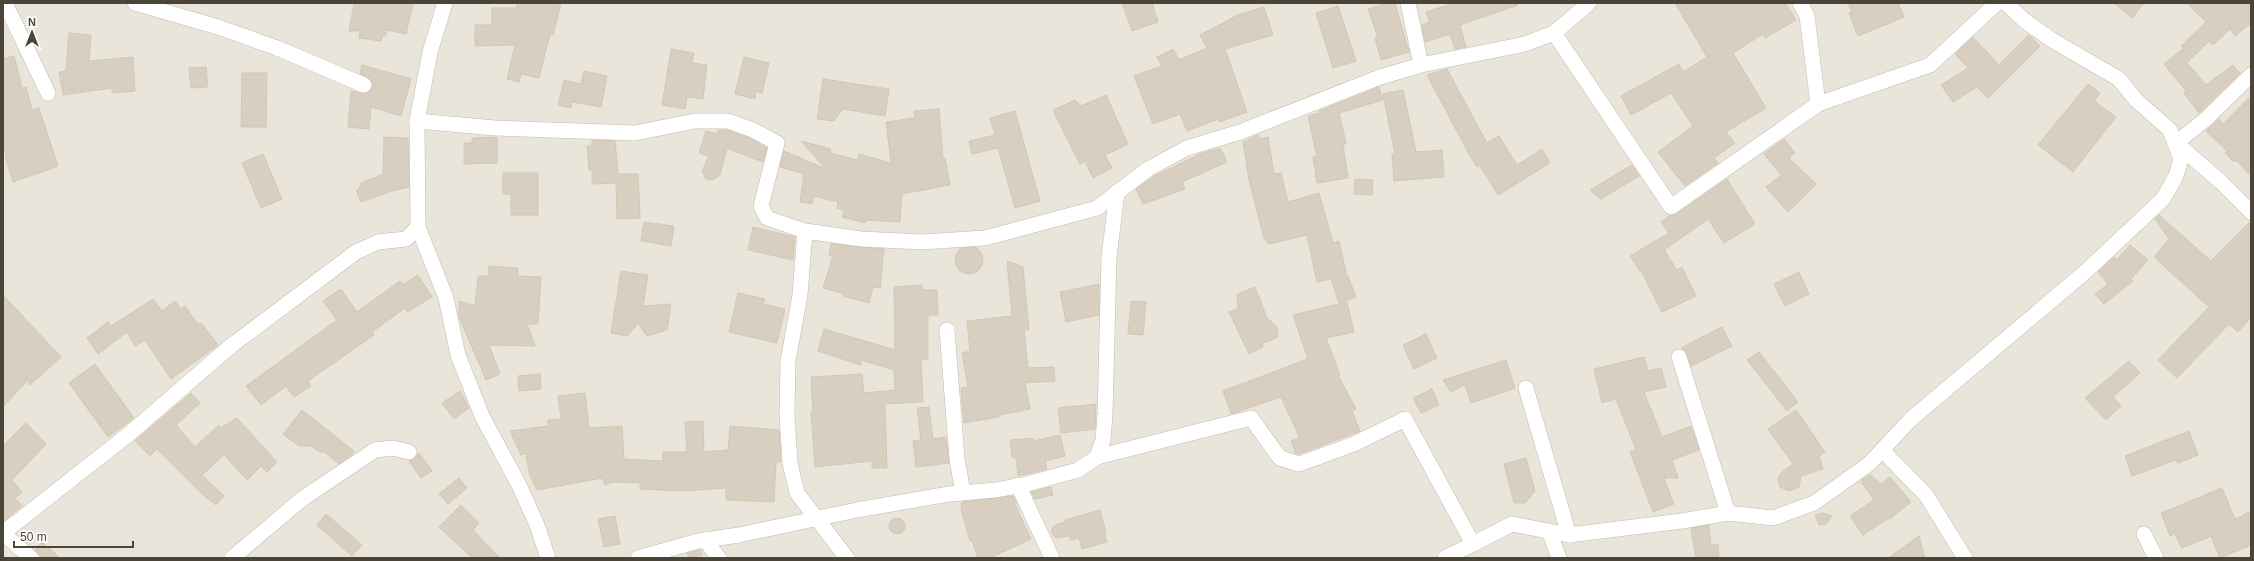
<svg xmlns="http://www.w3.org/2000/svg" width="2254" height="561" font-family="Arial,sans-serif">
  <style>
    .residential { fill: #eae5da }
    .building { fill: #d8cfc1; stroke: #d3c7b4 }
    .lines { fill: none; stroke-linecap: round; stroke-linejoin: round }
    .minor-casing { stroke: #c2bbae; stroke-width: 16 }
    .minor { stroke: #fff; stroke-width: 15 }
  </style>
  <rect width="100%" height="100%" fill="#f6f3ec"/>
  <rect class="residential" x="3" y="3" width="2248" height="555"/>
  <g class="building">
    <polygon points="354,3 413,3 406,34 387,30 386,36 382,36 381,41 359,38 360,30 349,32"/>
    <polygon points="517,3 561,3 553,35 550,34 539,78 521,74 519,82 507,79 515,45 475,46 475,25 492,25 492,8 517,8"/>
    <polygon points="1122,3 1152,3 1158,22 1132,31"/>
    <polygon points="1387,3 1395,3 1409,52 1381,60 1375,38 1378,37 1368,9"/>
    <polygon points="1454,3 1518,3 1518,5 1460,25 1466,47 1455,49 1450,34 1425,42 1422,25 1430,22 1426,12"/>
    <polygon points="1675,3 1785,3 1796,20 1765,38 1763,34 1733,53 1766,108 1726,132 1735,143 1714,158 1718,163 1685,186 1658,152 1693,126 1671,93 1631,115 1621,96 1679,64 1683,72 1707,57"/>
    <polygon points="1848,3 1898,3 1904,17 1858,36 1849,13 1852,12"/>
    <polygon points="2114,3 2144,3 2132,18"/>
    <polygon points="2187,3 2251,3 2251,23 2235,36 2230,29 2213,45 2209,41 2187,63 2206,85 2233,65 2240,73 2199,113 2184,93 2186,91 2164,64 2184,48 2181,46 2206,22"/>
    <polygon points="1338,6 1356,61 1333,68 1316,13"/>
    <polygon points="1264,7 1273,35 1225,49 1247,112 1219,122 1218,119 1187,131 1180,114 1153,124 1134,76 1162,66 1157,57 1173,49 1179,60 1207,48 1200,35 1238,15"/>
    <polygon points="69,33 91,35 89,61 133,57 135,91 112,93 112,88 63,95 59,72 66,71"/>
    <polygon points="2029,35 2040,46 1988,98 1977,87 1953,102 1941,85 1968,68 1955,54 1973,37 1999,65"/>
    <polygon points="671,49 694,53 692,63 707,65 703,99 687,97 685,109 662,105"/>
    <polygon points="14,56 22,88 26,87 32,110 39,108 58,166 13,182 5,157 7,156 3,144 3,59"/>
    <polygon points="744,57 769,63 762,93 756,91 755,99 735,94"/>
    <polygon points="362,65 411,79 401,116 371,107 369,129 348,127 351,91 365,94 372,88 371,79 360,74"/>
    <polygon points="206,67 208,87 191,88 189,68"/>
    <polygon points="1447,69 1487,143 1499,136 1517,165 1542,149 1550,163 1498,195 1480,166 1477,167 1469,154 1427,75"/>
    <polygon points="584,71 607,76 601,107 572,102 571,108 558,105 564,80 581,84"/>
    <polygon points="242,73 267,73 266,127 241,127"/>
    <polygon points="823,79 889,89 885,116 843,109 834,121 817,119"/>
    <polygon points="2088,84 2100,93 2094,101 2116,117 2073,172 2038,145"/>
    <polygon points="1379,87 1383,100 1339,113 1346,143 1343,145 1348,178 1317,183 1313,157 1317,157 1308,116 1320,113 1319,111"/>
    <polygon points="1403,90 1416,152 1442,150 1444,177 1394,181 1392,154 1395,154 1383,94"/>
    <polygon points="1106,95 1128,144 1105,155 1112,168 1093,178 1085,161 1080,164 1053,110 1075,100 1081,106"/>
    <polygon points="2251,96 2251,176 2236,160 2234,162 2225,153 2227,151 2206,131 2219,119 2223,124"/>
    <polygon points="939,109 943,158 945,158 950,185 902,194 900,222 866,220 865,223 842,217 844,210 837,208 838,202 814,196 812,204 800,202 804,174 780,167 784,151 826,169 801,141 831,149 830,153 858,160 859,154 891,163 886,122 915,118 914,111"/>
    <polygon points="1015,111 1040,201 1015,208 998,148 972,154 969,141 995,135 990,118"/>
    <polygon points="718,130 726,130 749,138 767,148 763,162 727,148 720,175 713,180 706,179 702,171 709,156 699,153 706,131 717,134"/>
    <polygon points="1258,135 1260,139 1268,137 1274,174 1281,173 1288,202 1319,193 1333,243 1339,241 1347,277 1348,276 1356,297 1339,303 1331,279 1317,282 1307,235 1269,244 1264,238 1249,180 1243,142"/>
    <polygon points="384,137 408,138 409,187 392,191 361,202 356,190 359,189 361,183 383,174"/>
    <polygon points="497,137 497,163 464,164 464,143 472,143 472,139 474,138"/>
    <polygon points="1784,139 1795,153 1789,158 1816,184 1788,212 1766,187 1781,175 1764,154"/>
    <polygon points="592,140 615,141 618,174 638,174 640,218 617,219 616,183 592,184 592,169 589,170 587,146 592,146"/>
    <polygon points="1220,148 1227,162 1182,182 1185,189 1143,204 1136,189 1153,177 1200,154"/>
    <polygon points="263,154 282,199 261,208 242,163"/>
    <polygon points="1632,165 1639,176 1601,199 1590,190"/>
    <polygon points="503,173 538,173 538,215 511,215 511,194 503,194"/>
    <polygon points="1355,179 1373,180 1372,195 1354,194"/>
    <polygon points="1727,179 1755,224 1724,243 1708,219 1664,250 1677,270 1682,267 1696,296 1662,312 1641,270 1640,271 1630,256 1669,233 1661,222 1669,216 1676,214"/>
    <polygon points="2159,215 2211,261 2251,221 2251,317 2238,332 2229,324 2177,378 2158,360 2209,307 2154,257 2169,239 2155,219"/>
    <polygon points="644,222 674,226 671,246 641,241"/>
    <polygon points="753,227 795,237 793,260 748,250"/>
    <polygon points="831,244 884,249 880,288 873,287 869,303 843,296 844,294 823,288 833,256 829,256"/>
    <polygon points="2130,245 2148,260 2131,279 2133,281 2104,304 2095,294 2108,284 2098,272 2114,257 2117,260"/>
    <circle cx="969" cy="260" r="14"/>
    <polygon points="1007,261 1023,267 1029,330 1024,330 1028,368 1054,367 1055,381 1025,383 1030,409 999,415 999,417 964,423 961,388 968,387 962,353 970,351 967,321 1012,316"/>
    <polygon points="489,266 518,268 517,276 541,277 538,324 527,324 535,346 489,345 500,374 486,380 459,317 459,301 475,306 478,276 488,276"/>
    <polygon points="621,271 648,275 643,306 671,304 667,330 647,336 638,323 627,336 611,333"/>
    <polygon points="1799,272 1809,294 1785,306 1774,284"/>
    <polygon points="418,275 432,297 407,312 405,308 372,332 374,335 308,381 311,386 294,397 286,386 261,405 246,386 337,320 323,301 341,289 357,312 400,281 402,285"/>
    <polygon points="1099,284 1099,315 1066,322 1060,292"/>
    <polygon points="922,285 922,290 937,290 938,315 928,315 928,359 921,359 923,402 885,404 887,468 872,468 872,461 815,467 811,411 813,411 811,377 862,374 864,393 895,390 894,370 861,360 861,365 818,351 824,329 895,350 894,287"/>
    <polygon points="1255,287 1267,318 1277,327 1278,337 1262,344 1263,347 1249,354 1229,312 1238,309 1237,294"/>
    <polygon points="738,293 765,299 763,304 785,309 777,343 729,332"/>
    <polygon points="3,295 61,357 30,385 27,381 3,407"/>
    <polygon points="153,299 162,311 175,301 181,309 185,306 198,325 201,323 218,345 171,379 145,340 135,346 127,332 98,354 87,338 108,322 111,326"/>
    <polygon points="1131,301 1146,302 1143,335 1128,334"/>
    <polygon points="1347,302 1354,332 1326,338 1340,375 1338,375 1356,409 1352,411 1360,431 1299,454 1296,454 1291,441 1300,438 1281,397 1231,414 1223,391 1308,359 1293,315"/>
    <polygon points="1722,327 1732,346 1691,366 1687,354 1681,348"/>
    <polygon points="1426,334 1437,358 1414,369 1403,345"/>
    <polygon points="1759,352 1798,402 1787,411 1747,360"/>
    <polygon points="1644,357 1648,371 1661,368 1666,387 1644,392 1662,437 1691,426 1699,450 1672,460 1678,478 1664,478 1674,504 1653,512 1630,452 1636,450 1616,399 1602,403 1594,369"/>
    <polygon points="1506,360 1515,388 1471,403 1465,385 1451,392 1443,380"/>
    <polygon points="2129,361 2140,373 2113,397 2121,406 2106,420 2085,398"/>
    <polygon points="95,364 134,418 108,437 69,383"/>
    <polygon points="540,374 541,389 519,391 518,376"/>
    <polygon points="1432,389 1439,405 1421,413 1413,398"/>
    <polygon points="460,391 469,408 454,419 442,403"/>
    <polygon points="191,393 200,403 176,425 195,447 219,425 221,428 237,418 277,462 267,472 261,466 247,480 224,455 202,475 224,496 216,505 202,494 157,449 150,456 135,441"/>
    <polygon points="585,393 589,428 622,426 624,459 663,461 663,452 687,452 685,422 703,421 704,452 728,450 730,426 779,430 781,462 776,462 774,502 726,500 726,488 682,491 640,489 640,483 613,482 605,485 602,478 537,490 529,473 526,453 521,455 510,431 548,426 548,420 561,419 558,396"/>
    <polygon points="1096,404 1095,429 1061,433 1058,408"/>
    <polygon points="929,407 933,439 946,437 949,463 916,467 913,441 921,440 917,408"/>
    <polygon points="302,410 354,451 351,455 339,464 323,451 321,453 311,446 299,446 283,434"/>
    <polygon points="1796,410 1825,452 1819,456 1823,469 1801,476 1799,487 1789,491 1780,487 1778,479 1781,473 1793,464 1768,429"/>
    <polygon points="26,423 46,444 12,480 22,492 15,498 22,506 3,522 3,446"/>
    <polygon points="2189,431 2198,455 2178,463 2175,460 2132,476 2125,456"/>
    <polygon points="1060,435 1065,456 1045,461 1047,469 1018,476 1016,458 1012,457 1010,440 1033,438 1033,441"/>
    <polygon points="419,453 432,471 421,478 409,461 415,458"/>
    <polygon points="1526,458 1535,491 1525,503 1514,503 1504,464"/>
    <polygon points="1871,475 1881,484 1890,477 1911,502 1890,519 1889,518 1863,535 1850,516 1874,500 1862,483 1862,480"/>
    <polygon points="459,478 467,488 448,504 439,494"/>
    <polygon points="1051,487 1053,495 1035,499 1031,492"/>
    <polygon points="2222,488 2235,519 2251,511 2251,545 2220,558 2211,536 2182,548 2175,534 2170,536 2161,513"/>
    <polygon points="1013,496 1017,503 1014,502 1031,539 990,558 978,558 972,541 970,541 961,509 962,502"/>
    <polygon points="461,505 479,523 473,530 500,558 472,558 439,527"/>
    <polygon points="1100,510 1106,532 1104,533 1107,542 1082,549 1079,538 1071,540 1069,536 1056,538 1052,534 1052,528 1055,525 1065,522 1065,520"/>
    <polygon points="1823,513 1832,516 1826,524 1819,525 1815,515"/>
    <polygon points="326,514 362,545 352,556 317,525"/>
    <polygon points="615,516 620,544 604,547 598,519"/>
    <circle cx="897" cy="526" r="8"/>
    <polygon points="1709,525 1711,545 1718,544 1719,558 1696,558 1691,528"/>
    <polygon points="1919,536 1925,558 1888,558"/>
    <polygon points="42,542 60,558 42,558 35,550"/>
    <polygon points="700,550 702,555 689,558 687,553"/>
  </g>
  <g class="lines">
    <defs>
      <g id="minor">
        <polyline points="5,3 48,93"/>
        <polyline points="135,3 218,27 277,48 364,85"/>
        <polyline points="445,3 430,52 417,121 418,227 446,298 458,355 482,416 520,487 537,525 548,558"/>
        <polyline points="1408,3 1421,65"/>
        <polyline points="1800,3 1807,16 1818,104"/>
        <polyline points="1554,33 1671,207 1818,104 1930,65 1997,3"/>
        <polyline points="417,121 495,128 635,133 695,121 728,121 753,130 777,143 761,206 767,218 805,231 861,239 922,242 985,238 1097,208 1148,169 1187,148 1240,132 1380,77 1421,65 1525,44 1554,33 1589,3"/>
        <polyline points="2176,143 2222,183 2251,212"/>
        <polyline points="2176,143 2206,119 2251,75"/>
        <polyline points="805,231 800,295 788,361 787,415 790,463 797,493 847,558"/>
        <polyline points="947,330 957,459 963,493"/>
        <polyline points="1679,357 1728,513"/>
        <polyline points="1526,388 1569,535"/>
        <polyline points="1882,450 1926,495 1965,558"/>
        <polyline points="1097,457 1251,418 1280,458 1299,464 1354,444 1405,419 1473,544 1512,524 1569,535 1682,521 1728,513 1773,518 1814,503 1869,464 1911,419 2084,273 2163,199 2176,176 2181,159 2170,130 2136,100 2119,79 2052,40 2025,21 2006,3"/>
        <polyline points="1018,485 1052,558"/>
        <polyline points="1549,531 1559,558"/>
        <polyline points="3,533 129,434 232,345 356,252 378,242 406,239 418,227"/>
        <polyline points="3,533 31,558"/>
        <polyline points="2144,534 2156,558"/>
        <polyline points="705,540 719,558"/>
        <polyline points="232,558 302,499 375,450 393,448 409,452"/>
        <polyline points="638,558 698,541 739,535 857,510 949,494 996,490 1027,484 1078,470 1097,457 1103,440 1105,414 1109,257 1117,192"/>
        <polyline points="1445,558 1473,544"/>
      </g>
    </defs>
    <use href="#minor" class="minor-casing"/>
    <use href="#minor" class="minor"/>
  </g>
  <rect width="2254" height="561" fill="none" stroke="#4b4439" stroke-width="8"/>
  <g transform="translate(32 32)" stroke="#ffffff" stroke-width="3" paint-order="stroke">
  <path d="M0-3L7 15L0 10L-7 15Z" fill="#4b4439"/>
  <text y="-6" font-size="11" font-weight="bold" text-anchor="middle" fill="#4b4439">N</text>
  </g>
  <path d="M14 541v6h119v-6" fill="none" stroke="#4b4439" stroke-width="2"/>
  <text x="20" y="541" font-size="12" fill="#4b4439" stroke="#ffffff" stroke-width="3" paint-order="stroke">50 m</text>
</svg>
